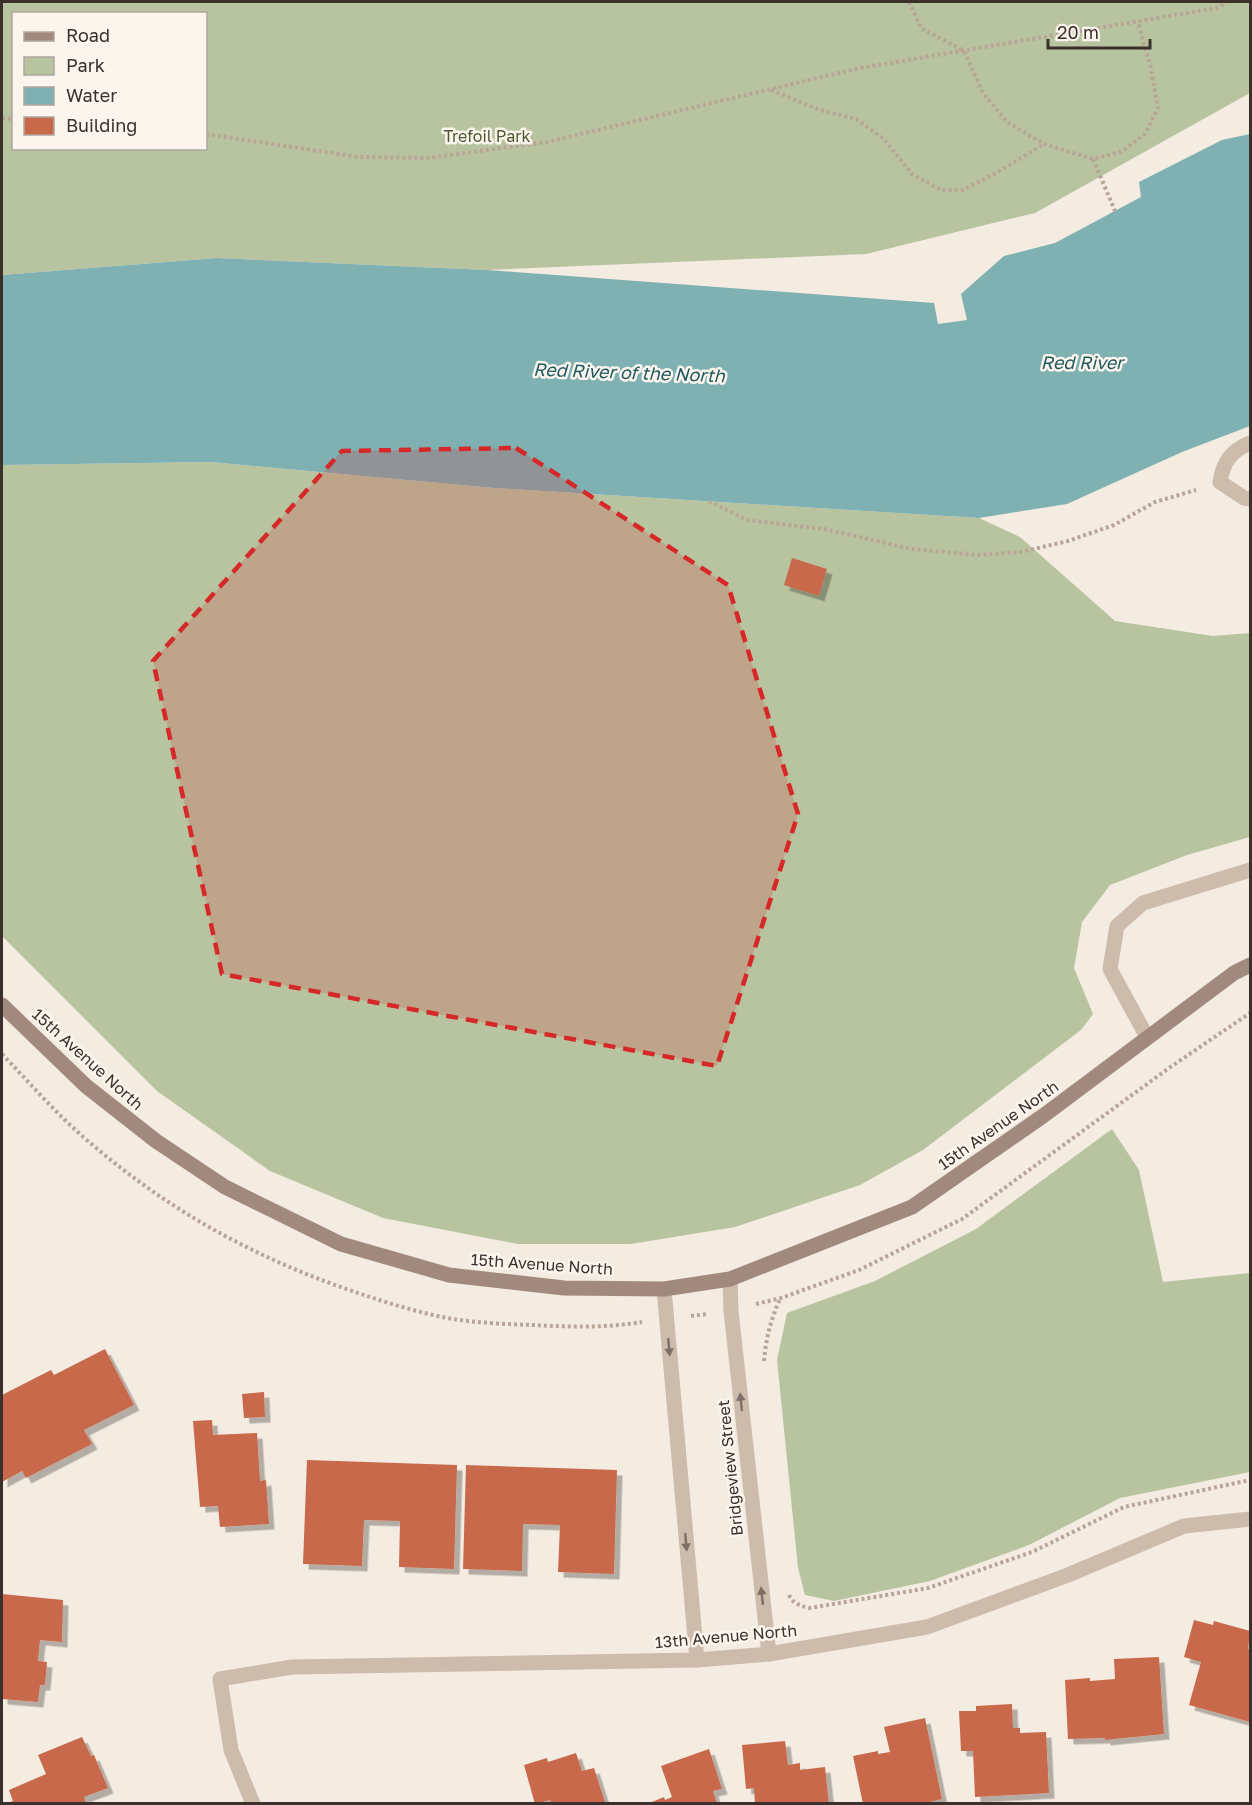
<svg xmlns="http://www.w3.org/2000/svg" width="1252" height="1805" font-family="'Golos Text',sans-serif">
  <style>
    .green { fill: #b8c4a0; fill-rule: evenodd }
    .water { fill: #7fb0b2 }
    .building { fill: #c8694b; filter: url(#shadow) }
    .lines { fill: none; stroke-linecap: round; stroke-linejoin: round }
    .path { stroke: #b9a596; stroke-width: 4; stroke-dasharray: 3 3; stroke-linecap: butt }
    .service { stroke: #cdbbac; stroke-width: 15 }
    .minor { stroke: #cdbbac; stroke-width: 15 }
    .secondary { stroke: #a18a7d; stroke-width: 15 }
    .oneway { fill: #7d6f65 }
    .marked { fill: #d62828; fill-opacity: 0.2; stroke: #d62828; stroke-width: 4.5; stroke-dasharray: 12 8; stroke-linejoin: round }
    .labels { text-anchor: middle; stroke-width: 5; stroke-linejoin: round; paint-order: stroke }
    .park-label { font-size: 16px; fill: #4a5a2e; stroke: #fbf5ee }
    .street-label { font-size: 16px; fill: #3b302b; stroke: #fbf5ee }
    .water-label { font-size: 18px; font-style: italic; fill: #1f5a5e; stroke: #fbf5ee }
  </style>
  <defs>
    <filter id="shadow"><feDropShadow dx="5.5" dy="5.5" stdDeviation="0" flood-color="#0004"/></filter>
  </defs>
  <rect width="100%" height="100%" fill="#f4ebe1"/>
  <g class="green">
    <path d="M2,2H1250V93L1035,213L866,254L487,270L217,258L2,275ZM14,14H206V148H14Z"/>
    <polygon points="211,462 494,488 979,518 1020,537 1115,621 1213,636 1250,633 1250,837 1187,855 1110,885 1082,922 1074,968 1093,1014 1081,1030 923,1150 860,1185 735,1227 631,1244 518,1244 383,1218 270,1171 157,1091 2,936 2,465"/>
    <polygon points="1112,1129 1139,1170 1163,1282 1250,1273 1250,1472 1120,1498 1029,1545 930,1581 834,1601 805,1595 798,1568 777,1360 787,1313 875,1281 976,1229"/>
  </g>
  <polygon class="water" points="1250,134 1250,426 1182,452 1067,504 979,518 494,488 211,462 2,465 2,275 217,258 487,270 934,303 938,324 967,320 961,294 1004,256 1055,243 1141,197 1139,182 1222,140"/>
  <g class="building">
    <polygon points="792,558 827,569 819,596 784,585"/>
    <polygon points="105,1349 134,1405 84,1430 92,1444 26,1478 22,1471 2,1482 2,1395 51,1370 54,1375"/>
    <polygon points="264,1392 265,1417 244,1418 242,1394"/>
    <polygon points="212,1420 213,1435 257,1433 260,1481 266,1480 269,1524 220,1527 218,1506 200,1507 193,1421"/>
    <polygon points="307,1460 457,1465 454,1569 399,1567 400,1521 364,1520 362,1566 303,1564"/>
    <polygon points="466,1465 617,1470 614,1574 558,1572 560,1525 523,1524 522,1571 463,1569"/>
    <polygon points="2,1594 63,1600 62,1642 40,1640 38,1661 47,1662 45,1685 40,1685 38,1702 2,1699"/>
    <polygon points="1194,1620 1213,1625 1214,1621 1250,1631 1248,1649 1250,1650 1250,1722 1189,1705 1201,1662 1184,1657"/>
    <polygon points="1159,1657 1164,1734 1105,1740 1105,1738 1068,1739 1065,1680 1090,1678 1090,1681 1115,1679 1114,1659"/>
    <polygon points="1012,1704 1013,1728 1020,1728 1020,1733 1046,1732 1049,1793 975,1797 973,1751 961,1751 959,1711 976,1711 976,1706"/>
    <polygon points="925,1718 942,1799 922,1804 863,1804 853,1756 878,1751 878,1754 890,1752 884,1727"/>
    <polygon points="82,1737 91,1756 94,1755 108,1788 84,1797 86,1803 7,1803 13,1801 9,1790 46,1774 38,1755"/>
    <polygon points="785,1741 788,1765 800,1763 800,1770 825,1767 829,1804 755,1804 754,1788 746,1789 742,1745"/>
    <polygon points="709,1749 722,1789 713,1791 717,1804 647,1804 664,1797 665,1800 672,1797 661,1766"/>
    <polygon points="576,1753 582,1771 594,1768 605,1802 551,1804 550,1800 535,1804 524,1765 547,1758 548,1762"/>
  </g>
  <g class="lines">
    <g class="path">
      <polyline points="909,2 921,28 964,51 983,93 1007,122 1044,144 1093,159 1121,152 1145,134 1158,108 1150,65 1138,22"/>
      <polyline points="771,90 820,110 856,119 884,139 912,174 941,190 963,190 996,173 1044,144"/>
      <polyline points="2,118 14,119"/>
      <polyline points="206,134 358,157 427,158 547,142 860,68 1217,8 1227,2"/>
      <polyline points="1093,159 1115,211"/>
      <polyline points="709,501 747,520 824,529 912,549 978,555 1021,552 1068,541 1114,525 1155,502 1196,490"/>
      <path d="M2,1054C30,1083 57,1115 88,1141C169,1211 255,1258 355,1292C385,1302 416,1312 447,1318C475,1323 505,1324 533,1325C569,1327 606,1328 642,1322"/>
      <polyline points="756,1304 781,1298 859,1270 962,1219 1169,1068 1250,1013"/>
      <polyline points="691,1316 707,1314"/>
      <path d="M764,1361C766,1338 771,1319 780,1299"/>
      <path d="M789,1595C793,1604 801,1606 810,1608L928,1588L1032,1552L1124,1507L1250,1480"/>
    </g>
    <g class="service">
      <path d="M1250,443C1231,451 1223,462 1220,482L1244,498L1250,499"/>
      <polyline points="1147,1037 1110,969 1117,926 1143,903 1250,870"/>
    </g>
    <g class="minor">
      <polyline points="730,1279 731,1311 769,1654"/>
      <polyline points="664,1289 697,1660"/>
      <polyline points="253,1804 231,1750 220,1679 292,1667 697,1660 769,1654 927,1627 1068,1575 1184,1526 1250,1519"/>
    </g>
    <polyline class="secondary" points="2,1005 86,1086 156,1141 225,1187 341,1244 449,1275 564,1288 664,1289 730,1279 912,1207 1043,1116 1234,973 1250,965"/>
  </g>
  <defs><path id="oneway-solid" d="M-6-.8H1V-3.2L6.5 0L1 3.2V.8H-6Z" transform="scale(1.5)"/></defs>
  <g class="oneway">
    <use href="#oneway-solid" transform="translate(669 1347) rotate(85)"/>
    <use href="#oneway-solid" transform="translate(741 1402) rotate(-96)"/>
    <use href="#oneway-solid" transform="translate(686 1542) rotate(85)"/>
    <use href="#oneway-solid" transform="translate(762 1596) rotate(-96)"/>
  </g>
  <path class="marked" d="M516,448L728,585L798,814L717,1066L222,974L153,661L342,451Z"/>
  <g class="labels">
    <g class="park-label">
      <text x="487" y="142">Trefoil Park</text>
    </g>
    <g class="street-label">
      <text transform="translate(88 1059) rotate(42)" y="6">15th Avenue North</text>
      <text transform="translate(998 1125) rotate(-35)" y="6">15th Avenue North</text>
      <text transform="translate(542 1264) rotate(4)" y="6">15th Avenue North</text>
      <text transform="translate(730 1468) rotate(-96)" y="6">Bridgeview Street</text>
      <text transform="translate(726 1636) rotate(-5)" y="6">13th Avenue North</text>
    </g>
    <g class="water-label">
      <text x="1082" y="369">Red River</text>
      <text transform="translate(629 373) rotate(2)" y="6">Red River of the North</text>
    </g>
  </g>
  <rect width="1252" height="1805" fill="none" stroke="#3b302b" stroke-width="6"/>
  <rect x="12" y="12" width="195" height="138" fill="#fbf5ee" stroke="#aea6a0" stroke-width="1.5"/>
  <rect x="24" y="32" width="30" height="9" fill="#a18a7d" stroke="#aea6a0" stroke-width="1.5"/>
  <text x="66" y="42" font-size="18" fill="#3b302b">Road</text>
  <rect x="24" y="57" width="30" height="18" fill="#b8c4a0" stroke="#aea6a0" stroke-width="1.5"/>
  <text x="66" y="72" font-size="18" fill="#3b302b">Park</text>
  <rect x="24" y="87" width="30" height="18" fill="#7fb0b2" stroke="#aea6a0" stroke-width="1.5"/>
  <text x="66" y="102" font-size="18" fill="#3b302b">Water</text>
  <rect x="24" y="117" width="30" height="18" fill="#c8694b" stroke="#aea6a0" stroke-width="1.5"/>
  <text x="66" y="132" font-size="18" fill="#3b302b">Building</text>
  <path d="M1048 39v9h102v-9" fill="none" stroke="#3b302b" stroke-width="3"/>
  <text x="1057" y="39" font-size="18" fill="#3b302b" stroke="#fbf5ee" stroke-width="4.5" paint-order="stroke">20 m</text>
</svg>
